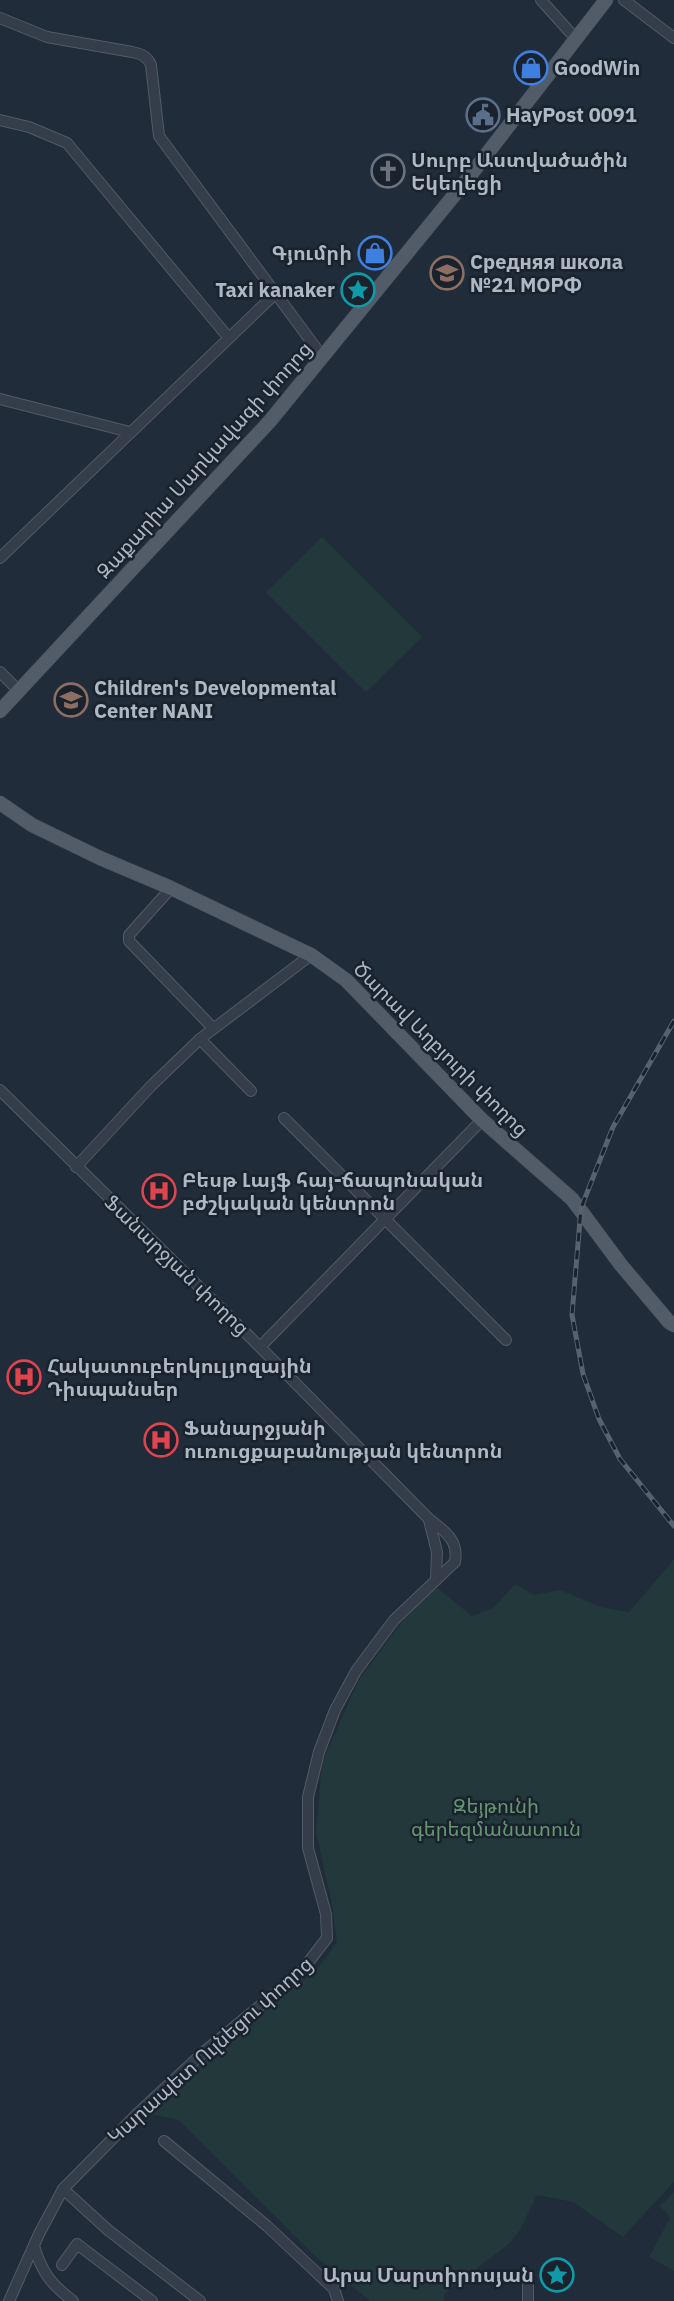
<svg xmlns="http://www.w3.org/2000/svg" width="674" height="2301" font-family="'IBM Plex Sans','Noto Sans Armenian',sans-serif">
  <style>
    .green { fill: #22383a }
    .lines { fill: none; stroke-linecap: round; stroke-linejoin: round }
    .minor-casing { stroke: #515b67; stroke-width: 12 }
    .major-casing { stroke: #3d4652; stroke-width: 15 }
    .minor { stroke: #343d49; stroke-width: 10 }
    .major { stroke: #525c69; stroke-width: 14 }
    .rail-casing { stroke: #566270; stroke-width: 5 }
    .rail { stroke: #19222d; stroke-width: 3; stroke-dasharray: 9; stroke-linecap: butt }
    .labels { text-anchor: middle; stroke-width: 5; stroke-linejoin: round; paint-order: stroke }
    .poi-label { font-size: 20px; font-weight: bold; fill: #aeb8c5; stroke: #19222d; text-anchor: start }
    .street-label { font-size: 20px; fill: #aeb8c5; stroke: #19222d }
    .park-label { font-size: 20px; fill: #65966f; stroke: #19222d }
  </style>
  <rect width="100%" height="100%" fill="#202c39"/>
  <g class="green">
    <polygon points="322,537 422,637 366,692 266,592"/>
    <polygon points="674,1559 674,2182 623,2237 573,2202 537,2195 520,2230 510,2243 445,2293 444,2301 370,2301 314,2255 179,2120 150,2114 198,2066 318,1968 337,1942 332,1905 316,1832 322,1763 358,1681 403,1620 435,1586 472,1616 493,1608 515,1584 534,1595 560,1590 601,1607 629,1612"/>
    <polygon points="674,2192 674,2271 649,2257 670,2218 660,2206"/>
  </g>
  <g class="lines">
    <defs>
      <g id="minor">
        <polyline points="541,0 576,39"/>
        <polyline points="624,0 674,38"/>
        <path d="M0,18L47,37L132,52C141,54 147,56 151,65L159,136L322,356"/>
        <polyline points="0,120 29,127 67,143 228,337"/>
        <polyline points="0,399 130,432"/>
        <polyline points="0,558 276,293"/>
        <polyline points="0,672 19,691"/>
        <polyline points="171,888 129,935 129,941 213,1028"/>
        <polyline points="200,1039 251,1091"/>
        <path d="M0,1090L260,1347L428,1518C444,1531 459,1539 455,1562L394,1620L356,1671L335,1710L319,1752L308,1797V1848L326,1914L327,1938L300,1973L205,2051L137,2114L63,2189L39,2234L9,2301"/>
        <polyline points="284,1118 506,1340"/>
        <polyline points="76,1167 151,1086 200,1039 311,955"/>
        <polyline points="260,1347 482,1120"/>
        <polyline points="429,1520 437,1552 436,1578"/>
        <polyline points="164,2141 267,2226 334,2289 338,2301"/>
        <polyline points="63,2189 108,2230 200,2301"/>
        <path d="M34,2246C42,2273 51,2284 73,2301"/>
        <polyline points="62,2265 77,2244 152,2301"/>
        <polyline points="528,2301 528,2285"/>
      </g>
      <g id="major">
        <polyline points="0,711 270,421 469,177 606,0"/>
        <polyline points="0,803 32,825 100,858 171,888 311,955 346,980 482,1120 572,1199 621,1265 669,1322 674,1325"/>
      </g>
    </defs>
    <use href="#minor" class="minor-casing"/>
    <use href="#major" class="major-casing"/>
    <use href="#minor" class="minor"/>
    <use href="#major" class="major"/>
    <defs>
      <polyline id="rail" points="674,1021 613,1127 581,1208 572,1315 583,1374 599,1419 620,1459 674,1526"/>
    </defs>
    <use href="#rail" class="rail-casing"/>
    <use href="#rail" class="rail"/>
  </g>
  <defs>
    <symbol id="shop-ring" viewBox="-11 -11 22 22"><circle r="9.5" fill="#19222d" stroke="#3f7fe0" stroke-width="1.5"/><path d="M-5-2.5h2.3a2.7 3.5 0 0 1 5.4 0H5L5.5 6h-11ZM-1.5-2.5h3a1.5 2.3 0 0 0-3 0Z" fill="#3f7fe0"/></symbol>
    <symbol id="civic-ring" viewBox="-11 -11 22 22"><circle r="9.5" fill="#19222d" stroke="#5c6f8a" stroke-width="1.5"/><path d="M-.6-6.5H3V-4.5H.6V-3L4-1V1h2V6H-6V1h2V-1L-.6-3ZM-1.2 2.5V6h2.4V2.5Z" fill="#5c6f8a"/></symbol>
    <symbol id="church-ring" viewBox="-11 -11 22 22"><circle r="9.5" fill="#19222d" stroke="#6b7280" stroke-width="1.5"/><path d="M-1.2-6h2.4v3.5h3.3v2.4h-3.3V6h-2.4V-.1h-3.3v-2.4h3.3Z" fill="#6b7280"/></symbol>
    <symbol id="school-ring" viewBox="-11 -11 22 22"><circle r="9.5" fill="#19222d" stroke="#8d6e63" stroke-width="1.5"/><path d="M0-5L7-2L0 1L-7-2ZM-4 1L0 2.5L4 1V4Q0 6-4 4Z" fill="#8d6e63"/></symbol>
    <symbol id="sight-ring" viewBox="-11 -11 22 22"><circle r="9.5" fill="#19222d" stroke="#0f9aa8" stroke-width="1.5"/><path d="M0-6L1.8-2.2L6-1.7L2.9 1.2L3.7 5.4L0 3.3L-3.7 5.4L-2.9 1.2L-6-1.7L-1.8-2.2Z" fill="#0f9aa8"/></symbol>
    <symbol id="hospital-ring" viewBox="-11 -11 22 22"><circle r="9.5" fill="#19222d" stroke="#e0444e" stroke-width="1.5"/><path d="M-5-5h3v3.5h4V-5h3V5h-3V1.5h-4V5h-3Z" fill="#e0444e"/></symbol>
  </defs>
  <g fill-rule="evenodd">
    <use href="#shop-ring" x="512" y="49" width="38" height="38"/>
    <use href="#civic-ring" x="464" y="96" width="38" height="38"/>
    <use href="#church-ring" x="369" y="152" width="38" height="38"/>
    <use href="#shop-ring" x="356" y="234" width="38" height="38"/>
    <use href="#school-ring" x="428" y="254" width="38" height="38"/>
    <use href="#sight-ring" x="339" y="271" width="38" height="38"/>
    <use href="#school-ring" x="52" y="681" width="38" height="38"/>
    <use href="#hospital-ring" x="140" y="1172" width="38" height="38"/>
    <use href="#hospital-ring" x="5" y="1358" width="38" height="38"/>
    <use href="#hospital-ring" x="142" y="1421" width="38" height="38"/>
    <use href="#sight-ring" x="538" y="2256" width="38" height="38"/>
  </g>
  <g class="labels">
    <g class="poi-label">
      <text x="554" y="75">GoodWin</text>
      <text x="506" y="122">HayPost 0091</text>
      <text x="411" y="167">Սուրբ Աստվածածին<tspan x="411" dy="23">Եկեղեցի</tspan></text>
      <text x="352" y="260" text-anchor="end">Գյումրի</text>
      <text x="470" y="269">Средняя школа<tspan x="470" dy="23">№21 МОРФ</tspan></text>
      <text x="335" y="297" text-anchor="end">Taxi kanaker</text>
      <text x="94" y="695">Children's Developmental<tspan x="94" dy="23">Center NANI</tspan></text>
      <text x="182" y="1187">Բեսթ Լայֆ հայ-ճապոնական<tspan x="182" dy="23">բժշկական կենտրոն</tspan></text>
      <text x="47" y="1373">Հակատուբերկուլյոզային<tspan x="47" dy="23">Դիսպանսեր</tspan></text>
      <text x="184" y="1435">Ֆանարջյանի<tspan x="184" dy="23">ուռուցքաբանության կենտրոն</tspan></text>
      <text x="534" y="2282" text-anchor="end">Արա Մարտիրոսյան</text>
    </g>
    <g class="street-label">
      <text transform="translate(204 460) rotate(-48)" y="7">Զաքարիա Սարկավագի փողոց</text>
      <text transform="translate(441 1049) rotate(45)" y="7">Ծարավ Աղբյուրի փողոց</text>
      <text transform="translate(177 1265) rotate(44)" y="7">Ֆանարջյան փողոց</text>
      <text transform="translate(210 2050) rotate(-42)" y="7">Կարապետ Ուլնեցու փողոց</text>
    </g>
    <g class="park-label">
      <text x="496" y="1813">Զեյթունի<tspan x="496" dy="23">գերեզմանատուն</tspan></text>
    </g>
  </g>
</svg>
